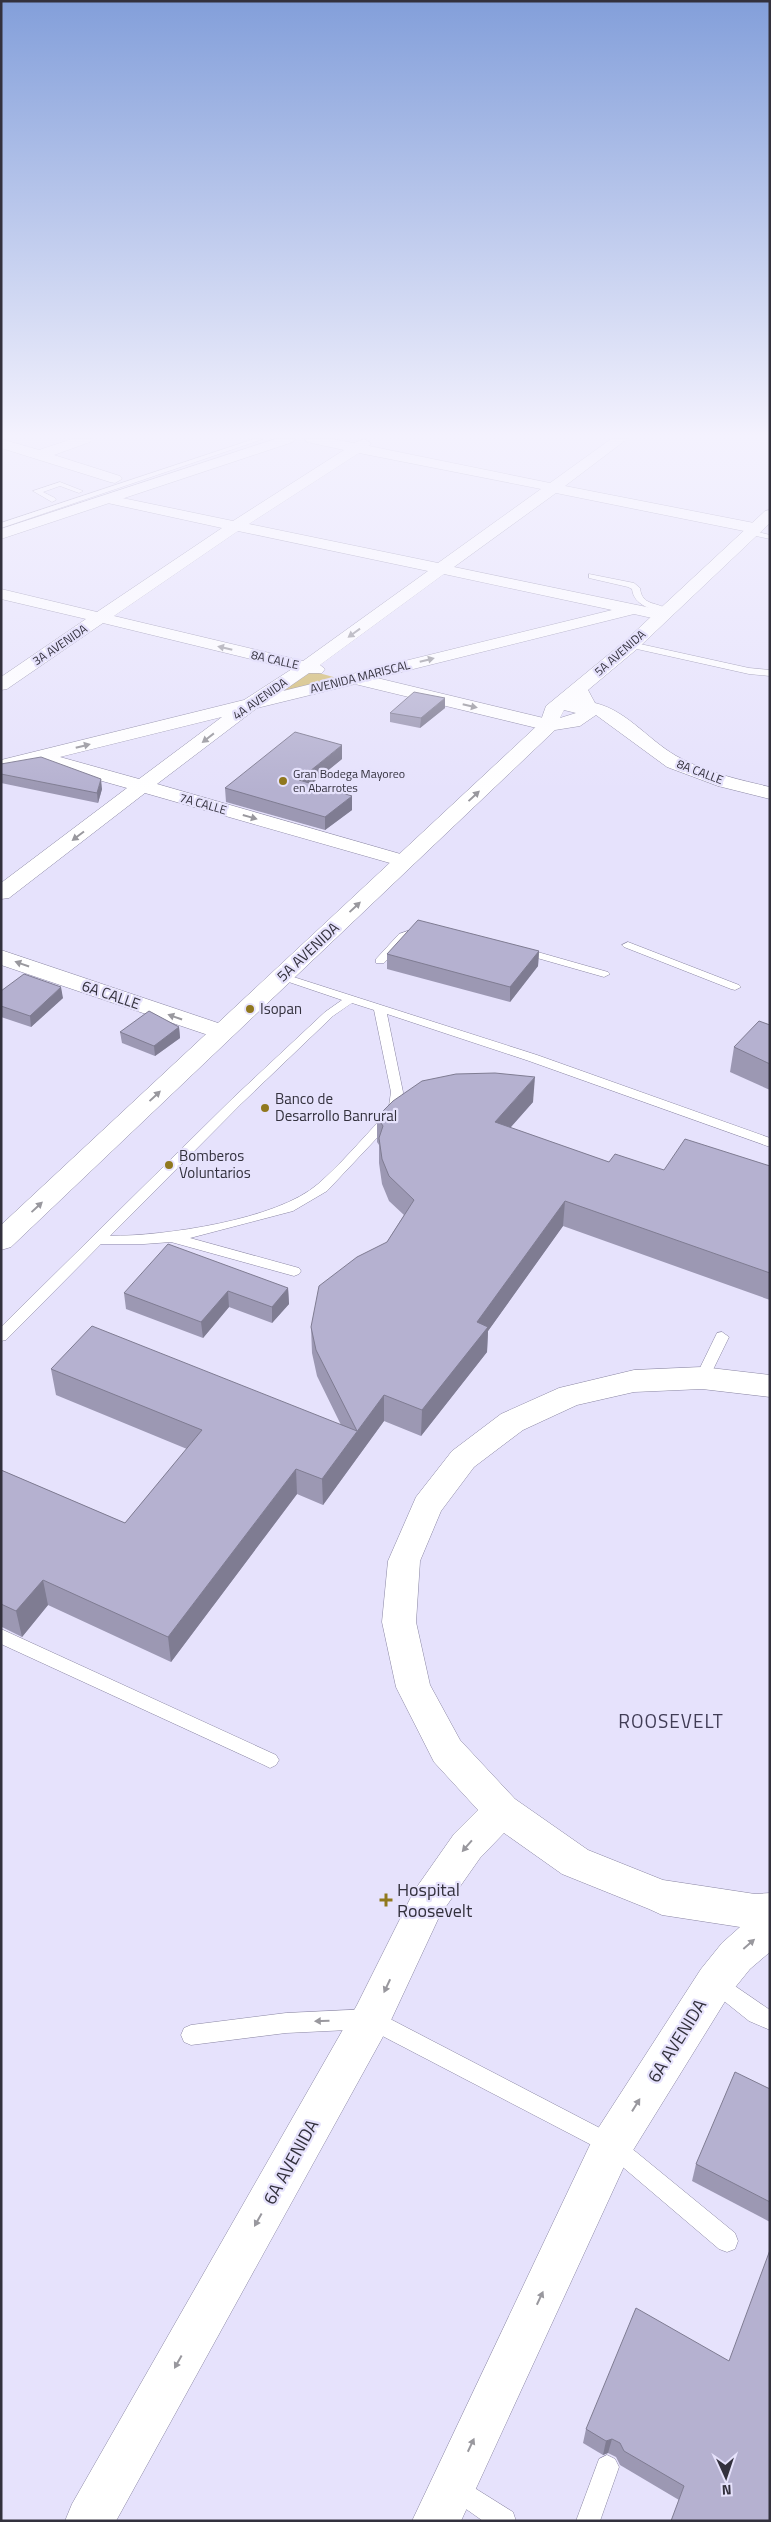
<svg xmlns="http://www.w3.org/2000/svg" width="771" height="2522" font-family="'Titillium Web',sans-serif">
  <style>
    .green { fill: #d1ba6e }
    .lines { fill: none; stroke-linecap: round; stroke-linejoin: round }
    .lane-casing { stroke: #8a86a3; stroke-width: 1 }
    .street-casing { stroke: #8a86a3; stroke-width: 1 }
    .secondary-casing { stroke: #8a86a3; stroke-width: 1 }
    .highway-casing { stroke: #8a86a3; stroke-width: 1 }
    .lane { fill: #fff; fill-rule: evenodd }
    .street { fill: #fff; fill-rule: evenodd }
    .secondary { fill: #fff; fill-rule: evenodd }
    .highway { fill: #fff; fill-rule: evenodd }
    .wall { fill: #9c98b3 }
    .shaded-wall { fill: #7f7c92 }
    .building { fill: #b5b1d0; stroke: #7f7c92 }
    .oneway { fill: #99989e }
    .poi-dot { fill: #90781e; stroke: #e6e2fc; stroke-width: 2 }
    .labels { text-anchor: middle; stroke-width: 4.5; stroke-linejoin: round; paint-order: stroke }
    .far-street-label { font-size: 12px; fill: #33313d; stroke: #e6e2fc }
    .far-poi-label { font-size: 12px; fill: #33313d; stroke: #e6e2fc; text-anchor: start }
    .street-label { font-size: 15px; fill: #33313d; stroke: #e6e2fc }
    .poi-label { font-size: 15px; fill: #33313d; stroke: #e6e2fc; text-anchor: start }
    .near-poi-label { font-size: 18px; fill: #33313d; stroke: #e6e2fc; text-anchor: start }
    .near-street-label { font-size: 18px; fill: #33313d; stroke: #e6e2fc }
    .near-neighbourhood-label { font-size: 19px; letter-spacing: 1px; fill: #403c55; stroke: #e6e2fc }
  </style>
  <rect width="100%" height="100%" fill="#e6e2fc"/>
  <polygon class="green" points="308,670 348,681 275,699"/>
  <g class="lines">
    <defs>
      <g id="lane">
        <polygon points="254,439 263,439 1,528 1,523"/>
        <polygon points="60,482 83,491 79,493 60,486 43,492 55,498 56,500 52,502 33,491"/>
        <polygon points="750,530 770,535 770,539 747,534 747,530"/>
        <path d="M589,574L634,583L640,588C642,607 658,601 670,611L666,614C652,609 634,606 632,589L628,587L589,578Z"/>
        <polygon points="631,642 749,668 770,670 770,676 749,674 628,647 628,643"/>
        <polygon points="422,926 428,929 426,931 407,939 384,963 376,963 376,959 399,934"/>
        <polygon points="628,942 739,985 741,987 735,990 731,989 624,947 622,945"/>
        <polygon points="520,947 608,972 610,974 604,977 516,952 516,948"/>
        <path d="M281,973L537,1055L770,1138V1147L529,1061L387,1014L403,1092L401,1106L391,1123L327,1191L293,1211L190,1238L299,1268L301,1271L299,1274L294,1276L171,1242L144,1244H101L6,1340L1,1341V1327L233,1098L325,1012L342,1000L277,978L275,976ZM352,1003L374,1010L391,1092L389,1106L382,1118C361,1140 341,1164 318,1184C277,1220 164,1236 110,1236L241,1104L333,1016Z"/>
        <polygon points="722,1332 729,1337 709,1378 707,1382 697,1382 695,1378 717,1333"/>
        <polygon points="1,1629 276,1755 279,1760 276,1765 270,1768 264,1765 1,1644"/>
        <polygon points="716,1973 770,2010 770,2030 749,2021 709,1989 706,1982 709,1975"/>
        <polygon points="371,2009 619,2138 735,2233 738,2241 735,2249 727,2252 719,2249 605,2152 369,2029 286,2033 191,2045 184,2042 181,2035 184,2028 191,2025 286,2013"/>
        <polygon points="607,2455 615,2459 619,2467 600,2521 576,2521 599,2459"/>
        <polygon points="457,2477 513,2512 516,2521 483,2521 449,2497 445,2489 449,2481"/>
      </g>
      <g id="street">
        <polygon points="1,439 39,450 72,439 92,439 90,442 54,455 120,476 122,479 115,483 110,482 1,448"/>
        <path d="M305,439H332L354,443L364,439L371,443L369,446L550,483L611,439H627L565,486L754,523L762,528L754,533L556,493L454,567L661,610L667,611L669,615L667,619L661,620L634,614L377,678L556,721L558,725L556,729L549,731L355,684L257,708L157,784L411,857L414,861L411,865L404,867L145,793L9,898L1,899V883L127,788L38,763L1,772V760L244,700L292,669L103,623L7,689L1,690V677L86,619L1,599V589L97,612L222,528L103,502L101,499L103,496L108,495L233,521L344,450L307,442ZM359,453L541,489L438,563L249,524ZM238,531L428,571L303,661L114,616ZM444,574L612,610L283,691L309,673H322L325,669L320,665ZM222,717L139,779L60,757Z"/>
        <polygon points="1,950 230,1027 234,1032 230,1037 222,1039 214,1037 1,965"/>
        <polygon points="702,1367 770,1375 770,1397 702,1389 634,1392 577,1405 523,1430 474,1467 441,1511 420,1561 416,1622 430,1685 460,1740 515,1799 588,1850 663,1880 755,1894 770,1893 770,1952 750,1969 729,1995 627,2160 461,2521 412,2521 597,2130 701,1969 722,1943 740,1927 662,1915 649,1909 562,1874 504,1833 480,1858 440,1915 385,2033 116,2521 65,2521 72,2504 357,2005 414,1891 454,1834 478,1810 434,1762 401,1697 396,1687 382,1622 388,1561 416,1497 452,1451 501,1414 559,1388 634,1370"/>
      </g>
      <path id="secondary" d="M770,510V523L637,649L588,690L595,703C629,711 651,744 682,759C709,773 740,780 770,787V799L718,786L667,767L596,715L580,726L555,730L11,1247L1,1250V1225L540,723L546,706L625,641L765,511ZM564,710L576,713L560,718Z"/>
      <polygon id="highway" points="275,439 295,439 293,442 1,539 1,529"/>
    </defs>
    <use href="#lane" class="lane-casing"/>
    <use href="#street" class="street-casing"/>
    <use href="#secondary" class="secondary-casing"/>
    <use href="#highway" class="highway-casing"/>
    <use href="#lane" class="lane"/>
    <use href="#street" class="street"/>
    <use href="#secondary" class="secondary"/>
    <use href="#highway" class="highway"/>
  </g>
  <g class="wall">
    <polygon points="445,708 420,728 390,722 390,713"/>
    <polygon points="342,759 311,784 352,810 325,830 226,802 225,788"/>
    <polygon points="1,764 102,789 98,803 1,783"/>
    <polygon points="539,951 538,966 510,1002 387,969 387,954"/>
    <polygon points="1,991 63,998 31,1027 1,1017"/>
    <polygon points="770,1025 770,1090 730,1072 734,1047"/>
    <polygon points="179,1027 180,1038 155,1056 122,1043 120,1032"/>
    <polygon points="533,1102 510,1128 609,1162 664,1170 770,1166 770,1300 563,1226 488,1331 487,1352 421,1436 384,1421 323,1505 297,1494 171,1662 48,1605 22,1637 2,1627 1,1628 1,1470 125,1523 187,1449 56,1395 51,1369 341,1425 317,1376 312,1353 311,1327 387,1242 404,1215 389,1201 382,1184 379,1163 379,1145 377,1142 377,1117"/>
    <polygon points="288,1288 289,1304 272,1323 229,1307 203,1338 126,1309 124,1293"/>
    <polygon points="770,2089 770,2222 692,2181 696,2164"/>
    <polygon points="729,2361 679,2500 620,2465 616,2457 608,2453 603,2455 583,2443 586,2429"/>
  </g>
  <g class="shaded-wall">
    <polygon points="445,698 445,708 420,728 421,718"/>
    <polygon points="342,745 342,759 299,794 299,780"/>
    <polygon points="101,779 102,789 98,803 97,793"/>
    <polygon points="352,796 352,810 325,830 325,817"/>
    <polygon points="539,951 538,966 510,1002 510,987"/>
    <polygon points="61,987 63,998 31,1027 30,1016"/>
    <polygon points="179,1027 180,1038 155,1056 154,1046"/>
    <polygon points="535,1077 533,1102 493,1147 495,1122"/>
    <polygon points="565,1201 563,1226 488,1331 487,1352 421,1436 422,1410 477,1322"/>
    <polygon points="288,1288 289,1304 272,1323 272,1307"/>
    <polygon points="228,1291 229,1307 203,1338 201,1322"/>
    <polygon points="384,1395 384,1421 323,1505 322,1479"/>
    <polygon points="296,1469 297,1494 171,1662 168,1637"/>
    <polygon points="43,1580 48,1605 22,1637 16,1611"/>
    <polygon points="612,2439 608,2453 603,2455 606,2441"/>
  </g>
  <g class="building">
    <polygon points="414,692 445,698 421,718 390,713"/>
    <polygon points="295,732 342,745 299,780 352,796 325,817 225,788"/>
    <polygon points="41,757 101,779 97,793 1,774 1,764"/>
    <polygon points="418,920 539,951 510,987 387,954"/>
    <polygon points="24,974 61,987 30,1016 1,1006 1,991"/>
    <polygon points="149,1011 179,1027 154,1046 120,1032"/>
    <polygon points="759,1021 770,1025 770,1064 734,1047"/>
    <polygon points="495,1073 535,1077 495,1122 609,1162 615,1154 664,1170 685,1139 770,1166 770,1273 565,1201 477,1322 488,1327 422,1410 384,1395 322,1479 296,1469 168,1637 43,1580 16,1611 1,1604 1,1470 125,1523 202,1430 51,1369 92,1326 357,1431 316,1350 311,1327 319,1286 357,1257 387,1242 414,1200 389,1176 382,1159 379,1138 383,1126 377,1117 393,1101 422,1081 456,1074"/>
    <polygon points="168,1244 288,1288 272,1307 228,1291 201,1322 124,1293"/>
    <polygon points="735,2072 770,2089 770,2202 696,2164"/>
    <polygon points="770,2250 770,2521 671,2521 684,2486 624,2451 620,2443 612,2439 606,2441 586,2429 636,2308 729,2361"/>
  </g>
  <defs><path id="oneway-solid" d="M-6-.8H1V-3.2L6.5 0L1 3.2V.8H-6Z" transform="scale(1.25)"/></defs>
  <g class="oneway">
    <use href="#oneway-solid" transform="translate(354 633) rotate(144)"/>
    <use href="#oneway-solid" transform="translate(225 648) rotate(-167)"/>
    <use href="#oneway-solid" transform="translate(427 660) rotate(-14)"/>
    <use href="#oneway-solid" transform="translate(470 706) rotate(13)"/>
    <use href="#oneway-solid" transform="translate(208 738) rotate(142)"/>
    <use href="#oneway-solid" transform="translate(83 746) rotate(-14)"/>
    <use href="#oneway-solid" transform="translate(474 796) rotate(-43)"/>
    <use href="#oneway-solid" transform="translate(250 817) rotate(16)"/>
    <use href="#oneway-solid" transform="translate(78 836) rotate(143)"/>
    <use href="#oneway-solid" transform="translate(355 907) rotate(-43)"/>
    <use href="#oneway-solid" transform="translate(22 964) rotate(-161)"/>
    <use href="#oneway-solid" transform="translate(175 1017) rotate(-161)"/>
    <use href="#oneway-solid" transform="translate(155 1096) rotate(-43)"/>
    <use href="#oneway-solid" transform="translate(37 1207) rotate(-43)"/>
    <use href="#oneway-solid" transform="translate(467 1846) rotate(131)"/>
    <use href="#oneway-solid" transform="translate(749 1944) rotate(-41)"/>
    <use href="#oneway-solid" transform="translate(387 1986) rotate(115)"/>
    <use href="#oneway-solid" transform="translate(322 2021) rotate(178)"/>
    <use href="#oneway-solid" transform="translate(636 2105) rotate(-58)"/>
    <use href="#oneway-solid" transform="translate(258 2220) rotate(119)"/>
    <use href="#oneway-solid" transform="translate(540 2298) rotate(-65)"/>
    <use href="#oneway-solid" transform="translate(178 2362) rotate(119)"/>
    <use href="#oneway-solid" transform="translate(471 2445) rotate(-65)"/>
  </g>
  <linearGradient id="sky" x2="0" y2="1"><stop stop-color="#839fda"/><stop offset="0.55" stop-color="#f4f2fe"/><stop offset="1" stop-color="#f4f2fe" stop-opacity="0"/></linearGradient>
  <rect width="771" height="792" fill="url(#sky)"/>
  <g class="poi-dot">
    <circle cx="283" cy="781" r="5"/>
    <circle cx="250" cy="1009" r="5"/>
    <circle cx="265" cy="1108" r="5"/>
    <circle cx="169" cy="1165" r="5"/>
    <path d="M383.5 1892.5h5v5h5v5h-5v5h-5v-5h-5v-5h5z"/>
  </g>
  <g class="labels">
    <g class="far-street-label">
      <text transform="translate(60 645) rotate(-34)" y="4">3A AVENIDA</text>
      <text transform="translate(620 653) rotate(-41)" y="4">5A AVENIDA</text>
      <text transform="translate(275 660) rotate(13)" y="4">8A CALLE</text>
      <text transform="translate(360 677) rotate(-14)" y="4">AVENIDA MARISCAL</text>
      <text transform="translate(260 699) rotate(-35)" y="4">4A AVENIDA</text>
      <text transform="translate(700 772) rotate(21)" y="4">8A CALLE</text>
      <text transform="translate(203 804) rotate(16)" y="4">7A CALLE</text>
    </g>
    <g class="far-poi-label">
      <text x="293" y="778">Gran Bodega Mayoreo<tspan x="293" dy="14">en Abarrotes</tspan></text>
    </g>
    <g class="street-label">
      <text transform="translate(308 952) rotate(-43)" y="5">5A AVENIDA</text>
      <text transform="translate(111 995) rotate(19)" y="5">6A CALLE</text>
    </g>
    <g class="poi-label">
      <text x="260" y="1014">Isopan</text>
      <text x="275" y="1104">Banco de<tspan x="275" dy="17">Desarrollo Banrural</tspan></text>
      <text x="179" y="1161">Bomberos<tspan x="179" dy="17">Voluntarios</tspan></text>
    </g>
    <g class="near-poi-label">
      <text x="397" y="1896">Hospital<tspan x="397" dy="21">Roosevelt</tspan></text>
    </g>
    <g class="near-street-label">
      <text transform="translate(677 2041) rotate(-58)" y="6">6A AVENIDA</text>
      <text transform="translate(291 2162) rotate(-61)" y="6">6A AVENIDA</text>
    </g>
    <g class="near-neighbourhood-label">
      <text x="671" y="1728">ROOSEVELT</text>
    </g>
  </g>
  <rect width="771" height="2522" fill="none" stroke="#33313d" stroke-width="5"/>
  <g transform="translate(726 2477) rotate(177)" stroke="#e6e2fc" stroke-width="4" paint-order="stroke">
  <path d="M0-4L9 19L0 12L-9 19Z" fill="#33313d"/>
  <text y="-8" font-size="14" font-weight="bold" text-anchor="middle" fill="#33313d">N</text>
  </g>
</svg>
